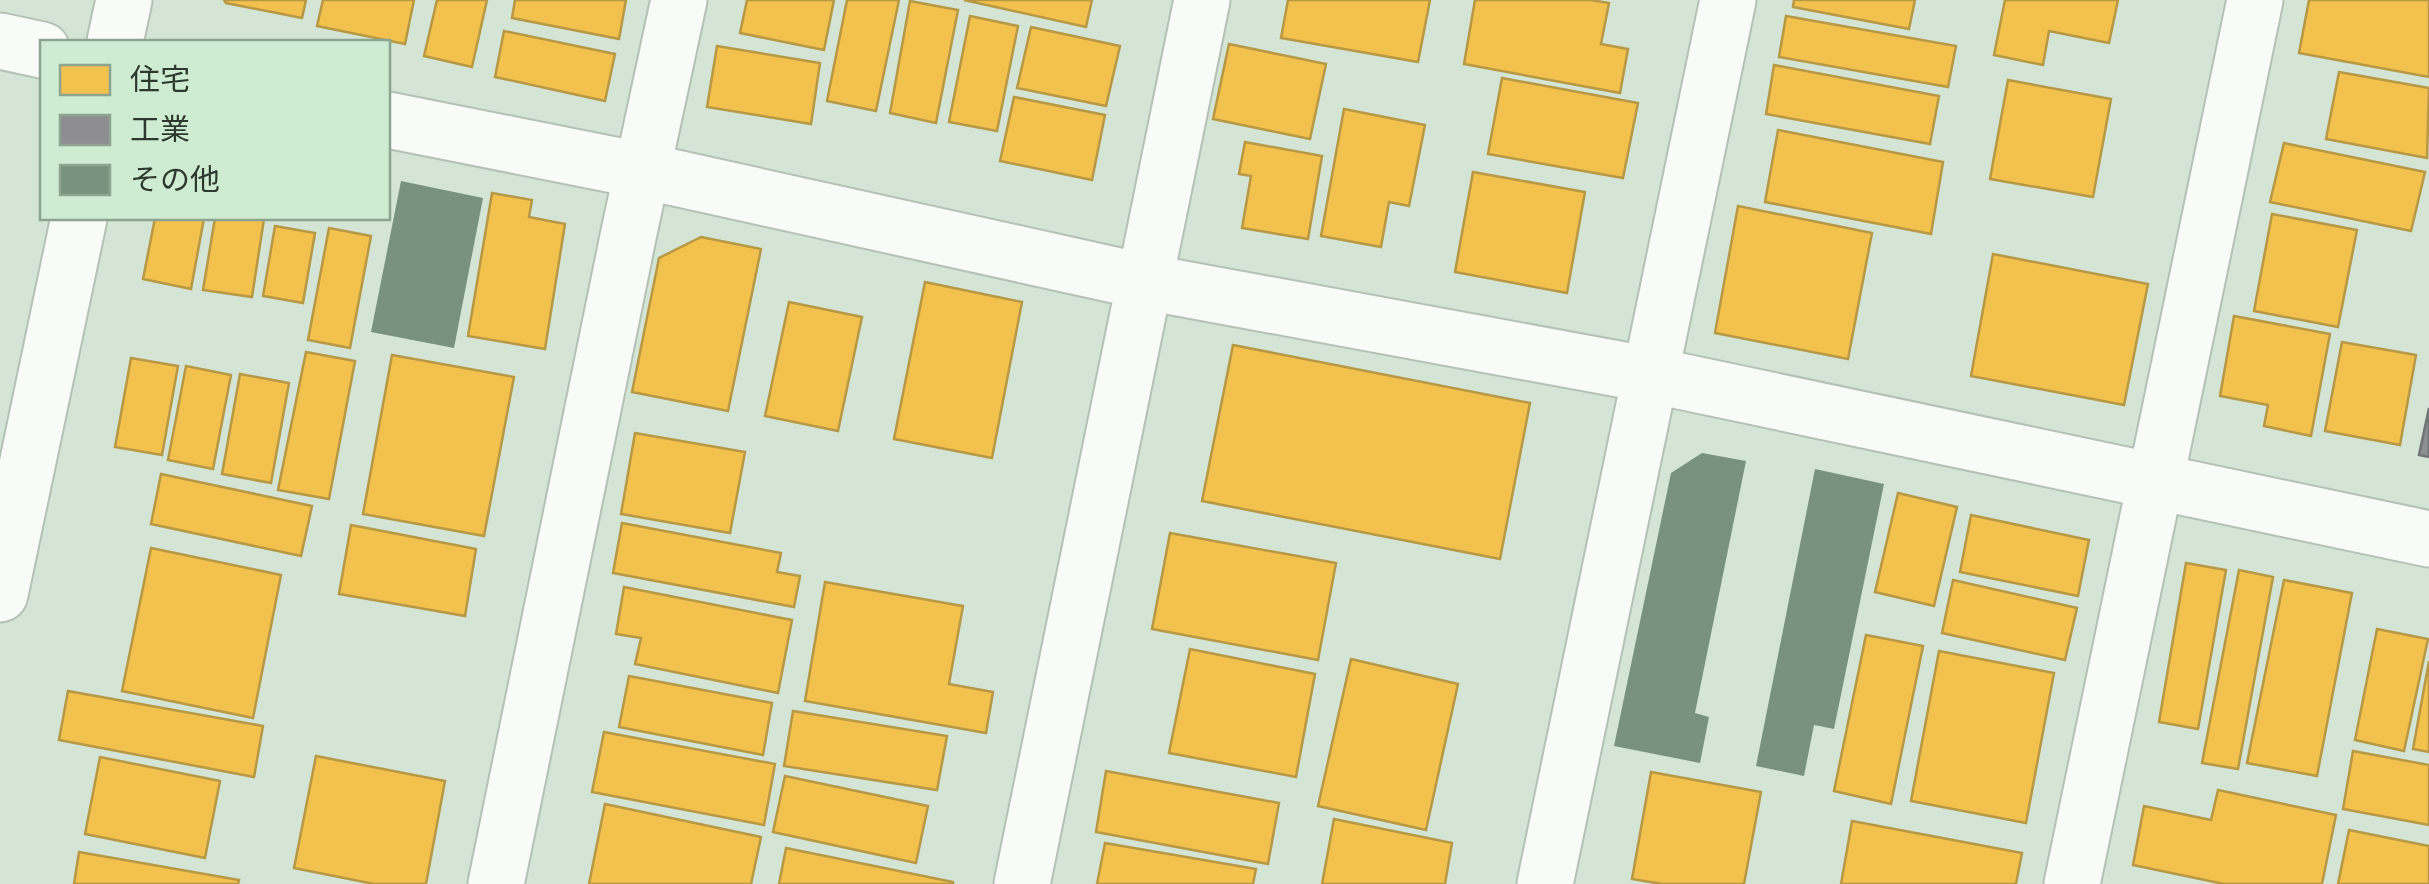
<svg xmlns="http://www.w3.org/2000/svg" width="2429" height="884" font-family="Cabin,'Noto Sans JP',sans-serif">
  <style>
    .homes { fill: #f2c14e; stroke: #b79845; stroke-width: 2.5 }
    .industry { fill: #8d8d92; stroke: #707474; stroke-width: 2.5 }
    .building { fill: #799280 }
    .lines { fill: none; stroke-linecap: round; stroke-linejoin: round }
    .minor-casing { stroke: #b4c1b5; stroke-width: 59 }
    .minor { stroke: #f9fbf9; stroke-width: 55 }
  </style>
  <rect width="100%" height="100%" fill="#d4e5d6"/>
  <g class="homes">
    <polygon points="224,0 306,0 302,18 226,3"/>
    <polygon points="323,0 414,0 405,44 317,26"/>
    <polygon points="437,0 487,0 472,67 424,56"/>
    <polygon points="515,0 626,0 619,39 512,18"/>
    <polygon points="747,0 834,0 824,50 740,33"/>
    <polygon points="847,0 899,0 876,111 827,101"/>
    <polygon points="964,0 1092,0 1086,27"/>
    <polygon points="1288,0 1430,0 1418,62 1281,38"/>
    <polygon points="1475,0 1591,0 1609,3 1601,44 1628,49 1620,93 1464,64"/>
    <polygon points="1794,0 1915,0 1909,29 1793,7"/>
    <polygon points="2005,0 2118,0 2109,43 2049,31 2043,65 1994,55"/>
    <polygon points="2309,0 2429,0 2429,77 2299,53"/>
    <polygon points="910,1 958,10 936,123 890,113"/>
    <polygon points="970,16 1018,26 997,131 949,122"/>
    <polygon points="1786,16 1956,46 1948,87 1779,57"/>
    <polygon points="1031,27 1120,46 1106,106 1017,88"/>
    <polygon points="504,31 615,54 605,101 495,77"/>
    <polygon points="1229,44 1326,64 1310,139 1213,119"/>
    <polygon points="717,46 820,63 811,124 707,107"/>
    <polygon points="1774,65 1939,96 1930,144 1766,114"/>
    <polygon points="2339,72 2429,88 2427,158 2326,139"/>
    <polygon points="1502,78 1638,103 1623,178 1488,154"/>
    <polygon points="2008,80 2111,99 2093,197 1990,179"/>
    <polygon points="1014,97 1105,115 1092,180 1000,161"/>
    <polygon points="1344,109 1425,125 1409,206 1389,202 1381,247 1321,236"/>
    <polygon points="1778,130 1943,162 1931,234 1765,202"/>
    <polygon points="1245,142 1322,156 1308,239 1242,228 1251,176 1239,174"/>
    <polygon points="2284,143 2425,172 2411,231 2270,202"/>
    <polygon points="1473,172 1585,192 1567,293 1455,272"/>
    <polygon points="492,193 532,200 529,217 565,224 545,349 468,336"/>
    <polygon points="1738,206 1872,233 1848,359 1715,333"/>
    <polygon points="2272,214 2357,230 2338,327 2254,311"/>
    <polygon points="155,218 204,218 191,289 143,279"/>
    <polygon points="215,218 264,219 252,297 203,290"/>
    <polygon points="275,226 315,233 303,303 263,296"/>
    <polygon points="329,228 371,236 350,348 308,340"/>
    <polygon points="701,237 761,249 728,411 632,392 659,258"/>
    <polygon points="1993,254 2148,284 2124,405 1971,376"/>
    <polygon points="925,282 1022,302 992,458 894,439"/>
    <polygon points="789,302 862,317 838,431 765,416"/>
    <polygon points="2234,316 2330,334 2311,436 2264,426 2268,405 2220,396"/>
    <polygon points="2342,342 2416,355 2400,445 2325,431"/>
    <polygon points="1233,345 1530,403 1500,559 1202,501"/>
    <polygon points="306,352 355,361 329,499 278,490"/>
    <polygon points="392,355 514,377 484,536 363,514"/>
    <polygon points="131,358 178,366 162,455 115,447"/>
    <polygon points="186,366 231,375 213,469 168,460"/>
    <polygon points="240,374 289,383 271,483 222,474"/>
    <polygon points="635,433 745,452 730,533 621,514"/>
    <polygon points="161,474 312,506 301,556 151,524"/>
    <polygon points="1898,493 1957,507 1934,606 1875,592"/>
    <polygon points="1971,515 2089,540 2078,596 1960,572"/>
    <polygon points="622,523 781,553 777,572 800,576 794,607 613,573"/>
    <polygon points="351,525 476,549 465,616 339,594"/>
    <polygon points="1170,533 1336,563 1318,660 1152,629"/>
    <polygon points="151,548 281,575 253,718 122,691"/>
    <polygon points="2186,563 2226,570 2198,729 2159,722"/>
    <polygon points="2239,570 2273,577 2238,769 2202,763"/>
    <polygon points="1953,580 2077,608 2065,660 1942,633"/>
    <polygon points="2284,580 2352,593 2317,776 2247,763"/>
    <polygon points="825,582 963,606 949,684 993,692 986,733 805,701"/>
    <polygon points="624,587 792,620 778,693 635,664 641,638 616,634"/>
    <polygon points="2377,629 2428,639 2404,751 2355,740"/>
    <polygon points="1866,635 1923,646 1891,804 1834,791"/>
    <polygon points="1190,649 1315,674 1296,777 1169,753"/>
    <polygon points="1939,651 2054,673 2026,823 1911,801"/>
    <polygon points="1351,659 1458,684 1426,830 1318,806"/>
    <polygon points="2429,661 2429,752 2413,749"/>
    <polygon points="629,676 772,703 763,755 619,727"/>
    <polygon points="68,691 263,726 254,777 59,740"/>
    <polygon points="793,711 947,736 937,790 784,766"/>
    <polygon points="604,732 775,764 764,825 592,792"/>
    <polygon points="2353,751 2429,765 2429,825 2343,809"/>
    <polygon points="316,756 445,781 426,884 374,884 294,868"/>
    <polygon points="100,757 220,781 205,858 85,834"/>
    <polygon points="1106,771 1279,803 1268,864 1096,832"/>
    <polygon points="1651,772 1761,792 1744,884 1662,884 1632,879"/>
    <polygon points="785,776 928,806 916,863 773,832"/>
    <polygon points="2218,790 2336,815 2322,884 2224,884 2133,865 2144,806 2211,820"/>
    <polygon points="605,804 761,837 751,884 589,884"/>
    <polygon points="1334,819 1452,843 1445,884 1322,884"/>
    <polygon points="1852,821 2022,853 2016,884 1841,884"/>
    <polygon points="2349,830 2429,846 2429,884 2338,884"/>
    <polygon points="1105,843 1256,869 1253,884 1097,884"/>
    <polygon points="786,848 953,882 953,884 779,884"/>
    <polygon points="79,852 239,880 238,884 74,884"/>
  </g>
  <polygon class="industry" points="2429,408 2429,457 2419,455"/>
  <g class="building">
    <polygon points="401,181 483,198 454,348 371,332"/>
    <polygon points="1702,453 1746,461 1695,713 1709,717 1700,763 1614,746 1671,473"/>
    <polygon points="1815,469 1884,484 1834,729 1814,725 1804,776 1756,766"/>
  </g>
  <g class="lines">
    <defs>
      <g id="minor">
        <polyline points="0,41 42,50"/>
        <polyline points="115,42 124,0"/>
        <polyline points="388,120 644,171 1146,282 1651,375 2429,539"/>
        <polyline points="0,594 79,218"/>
        <polyline points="496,884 628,237 679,0"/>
        <polyline points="1022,884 1202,0"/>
        <polyline points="1545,884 1728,0"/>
        <polyline points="2072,884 2255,0"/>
      </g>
    </defs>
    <use href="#minor" class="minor-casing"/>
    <use href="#minor" class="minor"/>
  </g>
  <rect x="40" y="40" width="350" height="180" fill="#cdecd1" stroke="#8da490" stroke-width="2.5"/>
  <rect x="60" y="65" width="50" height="30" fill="#f2c14e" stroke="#8da490" stroke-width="2.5"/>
  <text x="130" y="90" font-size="30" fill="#2d392f">住宅</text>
  <rect x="60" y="115" width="50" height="30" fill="#8d8d92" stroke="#8da490" stroke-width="2.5"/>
  <text x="130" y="140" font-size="30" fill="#2d392f">工業</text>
  <rect x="60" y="165" width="50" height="30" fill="#799280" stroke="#8da490" stroke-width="2.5"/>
  <text x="130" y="190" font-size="30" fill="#2d392f">その他</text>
</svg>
